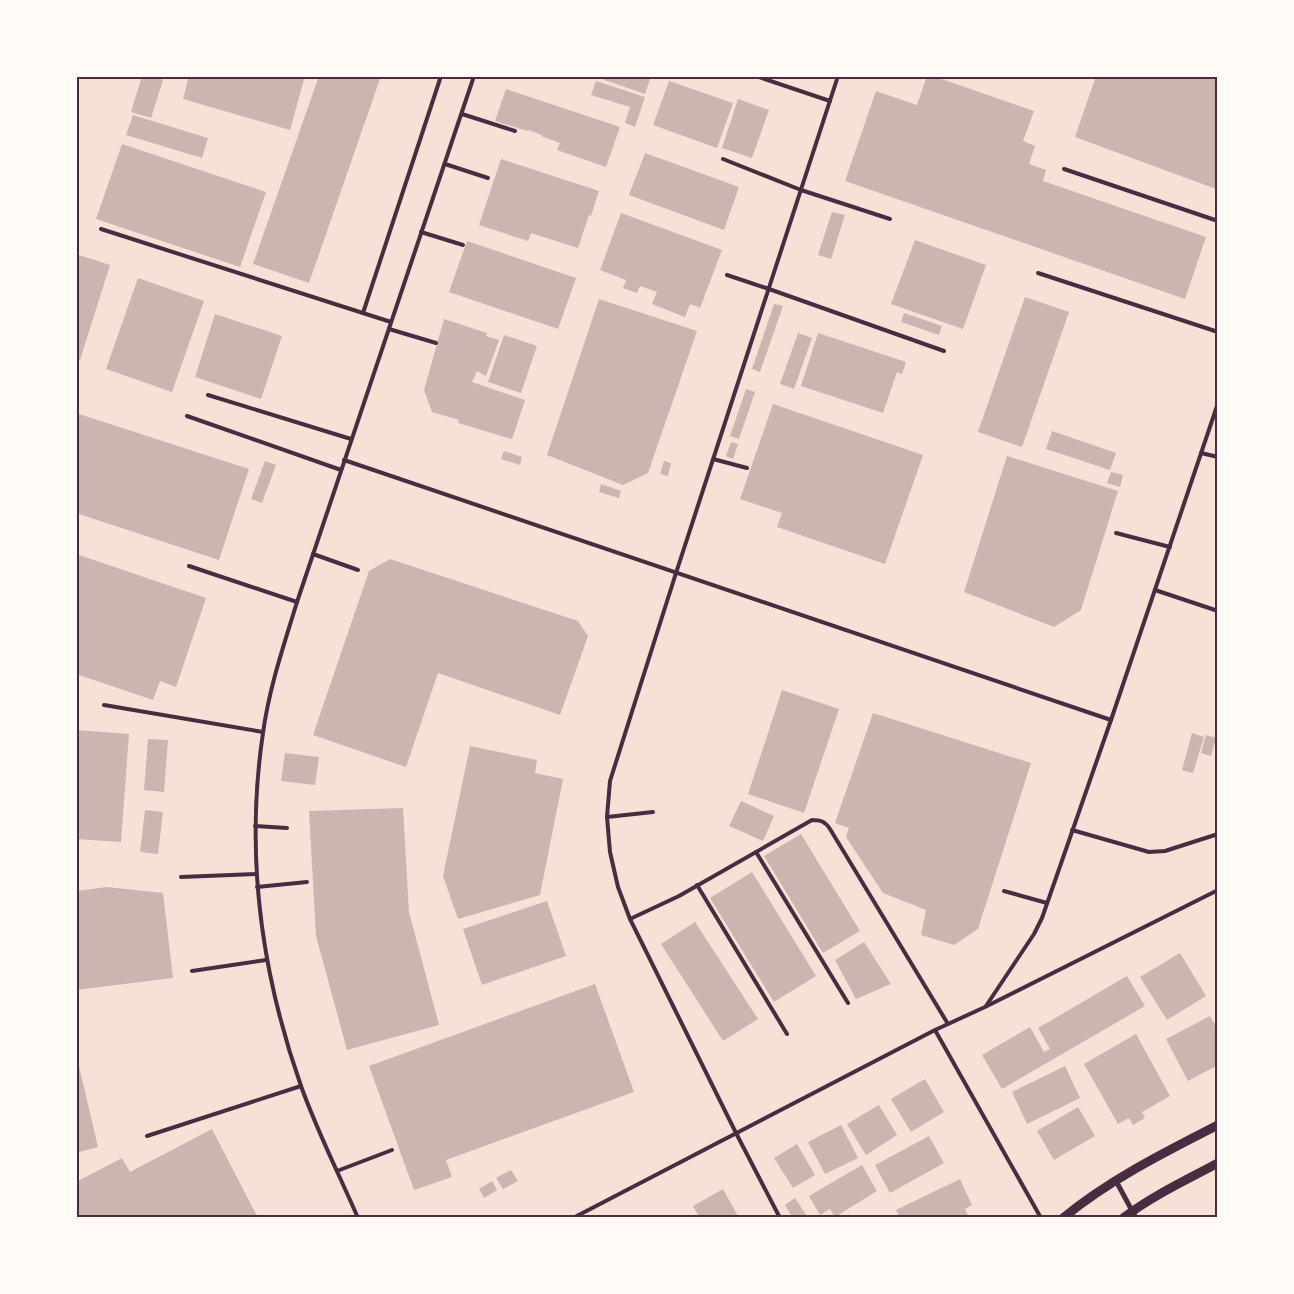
<svg xmlns="http://www.w3.org/2000/svg" width="1294" height="1294" font-family="Helvetica,sans-serif">
  <style>
    .building { fill: #ccb4b1 }
    .lines { fill: none; stroke-linecap: round; stroke-linejoin: round }
    .service { stroke: #4a2c40; stroke-width: 4 }
    .minor { stroke: #4a2c40; stroke-width: 5 }
    .tertiary { stroke: #4a2c40; stroke-width: 9 }
    .neatline { fill: none; stroke: #4a2c40; stroke-width: 2 }
  </style>
  <rect width="100%" height="100%" fill="#f7e1d7"/>
  <g class="building">
    <polygon points="142,76 152,76 163,80 151,118 131,112"/>
    <polygon points="189,76 305,76 290,130 183,99"/>
    <polygon points="319,76 381,76 309,283 253,264"/>
    <polygon points="593,76 651,76 645,94"/>
    <polygon points="927,76 933,76 1034,111 1023,141 1035,146 1029,164 1046,170 1043,181 1206,237 1185,299 845,181 876,91 917,105"/>
    <polygon points="1096,76 1218,76 1218,184 1216,189 1075,137"/>
    <polygon points="596,81 645,97 635,127 625,123 630,107 591,95"/>
    <polygon points="669,81 733,103 717,148 653,125"/>
    <polygon points="506,89 620,127 606,167 557,150 560,143 541,136 542,135 528,130 527,131 495,121"/>
    <polygon points="738,99 769,110 752,158 722,148"/>
    <polygon points="133,115 208,138 202,158 126,135"/>
    <polygon points="122,144 266,192 240,267 96,219"/>
    <polygon points="645,153 739,187 724,230 629,195"/>
    <polygon points="501,159 599,191 591,216 589,215 578,248 531,233 528,241 479,225"/>
    <polygon points="832,212 845,215 831,259 818,255"/>
    <polygon points="621,213 722,250 700,308 690,304 685,317 652,304 657,292 640,286 637,293 623,288 626,280 600,270"/>
    <polygon points="915,240 986,265 963,329 891,304"/>
    <polygon points="467,241 576,278 558,329 449,292"/>
    <polygon points="76,254 110,265 80,360 76,359"/>
    <polygon points="138,278 204,301 172,392 106,369"/>
    <polygon points="1025,297 1069,312 1022,447 978,432"/>
    <polygon points="599,299 697,331 648,473 623,485 547,455"/>
    <polygon points="774,304 783,306 760,372 752,369"/>
    <polygon points="904,313 942,326 939,335 901,322"/>
    <polygon points="215,314 282,336 261,399 195,377"/>
    <polygon points="444,319 487,333 486,336 499,340 486,376 477,371 472,382 525,400 512,439 458,423 459,420 432,412 424,390"/>
    <polygon points="798,333 812,338 794,389 780,384"/>
    <polygon points="818,333 906,362 902,374 897,372 883,413 801,386"/>
    <polygon points="504,335 537,346 521,393 488,382"/>
    <polygon points="746,389 755,392 739,439 730,436"/>
    <polygon points="773,404 923,455 885,564 777,527 782,513 740,499"/>
    <polygon points="76,413 249,469 219,560 76,513"/>
    <polygon points="1052,431 1116,453 1110,470 1046,449"/>
    <polygon points="731,442 738,444 733,459 726,456"/>
    <polygon points="504,451 522,457 520,465 501,459"/>
    <polygon points="1007,456 1118,491 1081,610 1054,627 964,592"/>
    <polygon points="265,461 276,465 262,503 251,499"/>
    <polygon points="664,461 671,463 668,476 660,474"/>
    <polygon points="1111,472 1123,475 1120,487 1107,483"/>
    <polygon points="601,484 621,491 619,498 599,492"/>
    <polygon points="76,554 206,598 176,687 160,681 153,700 76,674"/>
    <polygon points="390,559 578,621 588,636 560,715 438,673 406,767 313,735 369,571"/>
    <polygon points="782,690 839,709 804,813 748,794"/>
    <polygon points="873,713 1031,763 978,929 954,945 921,935 926,910 883,893 846,837 849,828 835,823"/>
    <polygon points="76,730 129,734 121,842 76,839"/>
    <polygon points="1192,733 1204,737 1193,773 1182,770"/>
    <polygon points="1206,735 1216,738 1211,756 1201,753"/>
    <polygon points="148,739 168,740 164,792 144,790"/>
    <polygon points="470,746 537,760 535,773 563,779 540,895 458,919 443,876"/>
    <polygon points="285,753 319,757 315,785 281,781"/>
    <polygon points="741,801 774,816 763,841 729,826"/>
    <polygon points="403,808 409,912 439,1025 347,1050 316,936 309,811"/>
    <polygon points="145,810 163,812 158,854 140,852"/>
    <polygon points="801,834 860,931 823,953 764,856"/>
    <polygon points="752,872 816,976 774,1002 710,898"/>
    <polygon points="107,887 163,893 173,978 76,990 76,891"/>
    <polygon points="547,901 566,956 482,985 463,929"/>
    <polygon points="695,922 758,1019 723,1041 661,944"/>
    <polygon points="864,942 891,984 856,999 835,960"/>
    <polygon points="1180,953 1206,996 1167,1020 1140,977"/>
    <polygon points="1127,976 1145,1006 1002,1089 982,1055 1030,1027 1044,1052 1050,1049 1038,1028"/>
    <polygon points="595,984 634,1092 446,1160 452,1177 414,1190 369,1066"/>
    <polygon points="1210,1016 1218,1030 1218,1065 1188,1081 1166,1039"/>
    <polygon points="1136,1034 1170,1096 1142,1112 1145,1118 1133,1125 1129,1118 1118,1124 1084,1064"/>
    <polygon points="76,1053 98,1147 76,1153"/>
    <polygon points="1065,1066 1080,1098 1027,1124 1012,1092"/>
    <polygon points="925,1079 944,1112 911,1132 891,1099"/>
    <polygon points="879,1105 897,1135 866,1155 847,1124"/>
    <polygon points="1078,1107 1095,1136 1054,1160 1037,1131"/>
    <polygon points="841,1125 858,1158 825,1174 808,1142"/>
    <polygon points="212,1129 258,1218 76,1218 76,1182 122,1158 130,1172"/>
    <polygon points="929,1136 944,1163 890,1193 875,1165"/>
    <polygon points="797,1144 815,1175 793,1188 774,1158"/>
    <polygon points="862,1165 877,1191 835,1217 830,1209 820,1215 809,1196"/>
    <polygon points="511,1170 518,1181 503,1189 496,1178"/>
    <polygon points="960,1179 972,1205 965,1209 969,1218 900,1218 896,1210"/>
    <polygon points="492,1181 497,1190 484,1198 479,1189"/>
    <polygon points="723,1189 739,1218 700,1218 693,1206"/>
    <polygon points="795,1198 808,1218 793,1218 785,1205"/>
  </g>
  <g class="lines">
    <g class="service">
      <polyline points="756,76 830,101"/>
      <polyline points="462,114 515,131"/>
      <polyline points="723,159 801,190 890,219"/>
      <polyline points="445,164 488,178"/>
      <polyline points="1064,169 1218,221"/>
      <polyline points="101,229 391,322"/>
      <polyline points="421,232 463,245"/>
      <polyline points="1038,273 1218,332"/>
      <polyline points="727,275 769,289 944,351"/>
      <polyline points="363,313 441,76"/>
      <polyline points="389,329 436,343"/>
      <polyline points="208,395 351,439"/>
      <polyline points="187,416 341,470"/>
      <polyline points="1201,453 1218,457"/>
      <polyline points="713,459 747,468"/>
      <polyline points="344,460 1111,720"/>
      <polyline points="1116,533 1170,547"/>
      <polyline points="313,554 358,570"/>
      <polyline points="189,566 297,602"/>
      <polyline points="1155,590 1218,611"/>
      <polyline points="104,705 263,732"/>
      <polyline points="607,817 653,812"/>
      <polyline points="255,826 287,828"/>
      <polyline points="1072,830 1149,852 1165,851 1218,834"/>
      <polyline points="756,852 848,1003"/>
      <polyline points="181,877 256,874"/>
      <polyline points="697,885 787,1034"/>
      <polyline points="257,887 307,882"/>
      <polyline points="1004,891 1047,903"/>
      <path d="M630,919L679,896L812,820C820,820 825,821 830,829L948,1024"/>
      <polyline points="192,971 266,960"/>
      <polyline points="986,1006 1034,934 1042,918 1111,720 1218,403"/>
      <polyline points="935,1030 1041,1218"/>
      <polyline points="147,1136 301,1086"/>
      <polyline points="337,1171 392,1150"/>
      <path d="M358,1218C339,1174 317,1131 301,1086C261,972 245,853 263,733C269,688 284,645 297,602L474,76"/>
      <polyline points="573,1218 935,1030 985,1007 1218,890"/>
      <polyline points="780,1218 736,1133 630,919 618,887 610,852 607,817 610,781 676,573 838,76"/>
    </g>
    <polyline class="minor" points="1116,1181 1136,1218"/>
    <g class="tertiary">
      <path d="M1063,1218C1109,1180 1165,1152 1218,1125"/>
      <path d="M1123,1218C1152,1196 1186,1180 1218,1163"/>
    </g>
  </g>
  <rect width="1294" height="1294" fill="none" stroke="#fffaf5" stroke-width="155"/>
  <rect x="78" y="78" width="1138" height="1138" class="neatline"/>
</svg>
